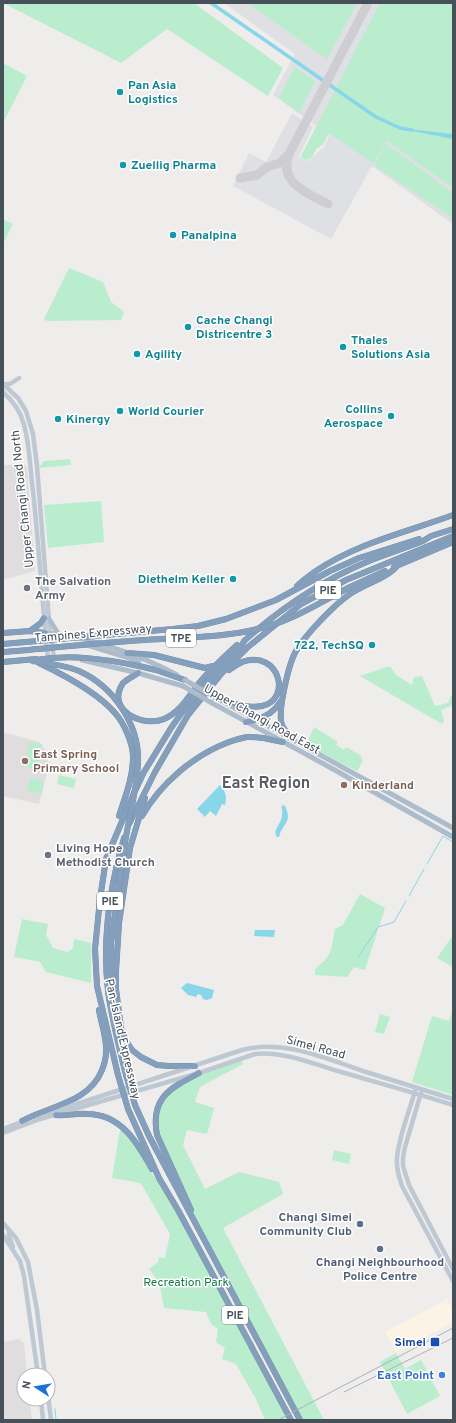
<svg xmlns="http://www.w3.org/2000/svg" width="456" height="1423" font-family="Overpass,sans-serif">
  <style>
    .commercial { fill: #fbf4e4 }
    .education { fill: #e0ddde }
    .airport { fill: #dee0e4 }
    .green { fill: #baedcd }
    .water { fill: #87d6e9 }
    .lines { fill: none; stroke-linecap: round; stroke-linejoin: round }
    .stream { stroke: #87d6e9; stroke-width: 1 }
    .canal { stroke: #87d6e9; stroke-width: 3.5 }
    .taxiway { stroke: #ceced2; stroke-width: 9 }
    .highway-casing { stroke: #6f8aa7; stroke-width: 6 }
    .secondary { stroke: #bdc8d3; stroke-width: 4.5 }
    .primary { stroke: #acbccb; stroke-width: 5 }
    .highway { stroke: #849fbb; stroke-width: 5.5 }
    .rail { stroke: #aeb1b7; stroke-width: 1 }
    .highway-bridge-casing { stroke: #6f8aa7; stroke-width: 6; stroke-linecap: butt }
    .primary-bridge { stroke: #acbccb; stroke-width: 5 }
    .highway-bridge { stroke: #849fbb; stroke-width: 5.5 }
    .culture-dot { fill: #0f9aa8; stroke: #fff; stroke-width: 1.5 }
    .worship-dot { fill: #6b7280; stroke: #fff; stroke-width: 1.5 }
    .education-dot { fill: #8d6e63; stroke: #fff; stroke-width: 1.5 }
    .service-dot { fill: #5c6f8a; stroke: #fff; stroke-width: 1.5 }
    .transit-dot { fill: #1a4fb4; stroke: #fff; stroke-width: 1.5 }
    .shop-dot { fill: #3f7fe0; stroke: #fff; stroke-width: 1.5 }
    .labels { text-anchor: middle; stroke-width: 3; stroke-linejoin: round; paint-order: stroke }
    .shield { fill: #fff; stroke: #7d848b; stroke-width: 1 }
    .shield-label { font-size: 11px; font-weight: bold; fill: #455059 }
    .culture-label { font-size: 12px; font-weight: bold; fill: #0d838f; stroke: #fff; text-anchor: start }
    .street-label { font-size: 12px; fill: #455059; stroke: #fff }
    .worship-label { font-size: 12px; font-weight: bold; fill: #5b616d; stroke: #fff; text-anchor: start }
    .education-label { font-size: 12px; font-weight: bold; fill: #785e54; stroke: #fff; text-anchor: start }
    .service-label { font-size: 12px; font-weight: bold; fill: #4e5e75; stroke: #fff; text-anchor: end }
    .park-label { font-size: 12px; fill: #187847; stroke: #fff }
    .transit-label { font-size: 12px; font-weight: bold; fill: #164399; stroke: #fff; text-anchor: end }
    .shop-label { font-size: 12px; font-weight: bold; fill: #366cbe; stroke: #fff; text-anchor: end }
    .district-label { font-size: 16px; font-weight: bold; fill: #595d61; stroke: #fff }
  </style>
  <rect width="100%" height="100%" fill="#efecec"/>
  <polygon class="commercial" points="447,1299 453,1310 453,1322 396,1353 385,1332"/>
  <g class="education">
    <polygon points="23,464 27,466 35,571 3,580 3,465"/>
    <polygon points="3,732 39,742 48,754 48,769 39,804 3,796"/>
    <polygon points="19,1339 24,1343 27,1375 24,1375 24,1399 30,1399 32,1420 3,1420 3,1342"/>
  </g>
  <polygon class="airport" points="224,3 453,3 453,224 372,166 331,239 233,186 249,153 266,162 292,113 313,127 298,158 308,161 324,147 329,136 359,157 273,95 295,54"/>
  <g class="green">
    <polygon points="3,3 194,3 283,68 268,96 167,29 121,63"/>
    <polygon points="247,3 357,3 327,59"/>
    <polygon points="380,3 453,3 453,188 386,140 374,164 329,133 323,145 317,148 312,157 307,160 300,158"/>
    <polygon points="3,63 27,76 3,123"/>
    <polygon points="295,67 315,81 299,113 279,98"/>
    <polygon points="385,143 453,193 453,218 375,166"/>
    <polygon points="3,219 13,224 3,244"/>
    <polygon points="69,268 103,282 111,302 124,312 121,320 47,321 44,319"/>
    <polygon points="70,459 71,465 39,468 44,461"/>
    <polygon points="101,501 104,542 48,548 44,505"/>
    <polygon points="390,666 396,675 412,685 414,677 422,676 435,706 448,703 453,692 453,705 441,710 444,721 442,724 360,676"/>
    <polygon points="314,727 338,742 336,745 344,750 346,747 360,755 363,761 357,771 306,745"/>
    <polygon points="30,742 42,744 37,769 24,767"/>
    <polygon points="59,775 76,779 74,788 57,784"/>
    <polygon points="30,778 44,781 42,794 27,791"/>
    <path d="M360,894L385,908L365,970L354,967L347,977L315,975V969C333,955 331,950 335,929L343,925Z"/>
    <polygon points="22,919 48,924 46,935 53,948 68,952 73,948 74,939 91,943 91,983 46,972 40,962 14,957"/>
    <polygon points="453,935 453,967 437,958"/>
    <polygon points="453,1008 453,1095 412,1082 432,1016 449,1021"/>
    <polygon points="380,1014 390,1017 384,1034 375,1032"/>
    <polygon points="241,1060 243,1064 200,1087 195,1102 214,1108 207,1134 187,1130 183,1145 205,1189 239,1172 279,1182 283,1194 223,1228 324,1420 301,1420 200,1231 186,1193 158,1134 157,1114 166,1096 199,1074"/>
    <path d="M120,1130L124,1131L136,1144L149,1169L169,1198L233,1316L287,1420H265L257,1401L236,1364L222,1359L225,1348L216,1342L218,1329L211,1324L206,1312L164,1308C161,1291 161,1283 149,1269L158,1262L159,1257L165,1258L170,1234L142,1185L140,1183L112,1178Z"/>
    <polygon points="334,1150 351,1154 349,1164 332,1160"/>
    <polygon points="396,1353 405,1369 421,1360 440,1396 407,1414 380,1362"/>
  </g>
  <g class="water">
    <polygon points="407,129 453,134 453,139 407,130"/>
    <path d="M220,785C226,792 227,797 225,805L222,804L216,816L210,811L205,817L197,809Z"/>
    <path d="M282,805L285,806C293,823 283,822 279,837H277C272,829 282,824 282,815C283,811 281,809 282,805Z"/>
    <polygon points="255,930 275,930 274,937 254,936"/>
    <polygon points="187,983 214,990 212,998 207,1000 203,999 201,995 198,994 196,997 188,995 181,988"/>
  </g>
  <g class="lines">
    <g class="stream">
      <polyline points="427,864 443,836 453,842"/>
      <polyline points="409,896 424,869"/>
      <polyline points="359,956 378,927 394,922 406,901"/>
      <polyline points="55,1409 56,1420"/>
    </g>
    <polyline class="canal" points="211,3 376,117 400,128 412,130"/>
    <g class="taxiway">
      <path d="M289,155C278,183 309,194 328,204"/>
      <polyline points="240,178 257,175 267,167 280,163 289,154 368,3"/>
    </g>
    <defs>
      <g id="highway">
        <polyline points="394,567 453,542"/>
        <path d="M297,586C303,580 309,576 316,571C357,543 407,532 453,515"/>
        <polyline points="350,587 385,571"/>
        <polyline points="226,619 276,600 330,571 359,558 419,539"/>
        <polyline points="30,631 41,623 44,618"/>
        <polyline points="3,633 30,631 45,633"/>
        <polyline points="127,653 154,655 205,668 213,666"/>
        <polyline points="3,662 36,659"/>
        <path d="M39,663C62,674 98,693 115,713C124,723 133,743 133,757C133,778 125,797 119,816"/>
        <polyline points="139,666 156,670 185,680"/>
        <path d="M138,673C134,676 127,679 123,683C105,710 143,728 164,719C181,712 189,695 200,682C211,669 224,657 237,645"/>
        <path d="M216,698C232,703 246,709 262,706C292,700 280,649 242,662C238,664 233,667 229,670"/>
        <path d="M246,722C260,720 273,714 281,701"/>
        <path d="M293,739C289,735 284,730 282,725C277,712 289,663 296,651C305,635 335,604 350,594C363,585 389,577 397,566"/>
        <polyline points="145,798 130,848 119,923 116,971 116,989 121,1028 126,1041 132,1050 141,1057 157,1065 169,1066 195,1066"/>
        <path d="M142,816C161,783 194,755 229,742C235,740 241,738 247,737C259,736 272,740 283,742"/>
        <polyline points="129,824 155,772 188,715 221,674 248,647 301,604 346,580 453,536"/>
        <path d="M124,838C109,889 102,938 108,991C112,1020 119,1047 126,1075"/>
        <polyline points="112,987 111,943 114,921"/>
        <path d="M118,1075L97,986L95,949L100,899L106,859L134,793L144,772L171,728L183,711L219,669L242,645L244,641C281,608 323,580 369,561C387,554 405,548 423,541L431,536L453,529"/>
        <polyline points="135,1105 149,1136 300,1420"/>
        <polyline points="128,1109 159,1178 178,1210 291,1420"/>
        <path d="M56,1115C66,1116 76,1113 87,1114C121,1114 137,1142 152,1169"/>
        <path d="M22,1121C49,1106 89,1103 102,1070C104,1065 106,1058 106,1052C107,1038 101,1023 99,1010"/>
        <path d="M191,1210L157,1135C150,1098 170,1088 199,1073"/>
      </g>
    </defs>
    <use href="#highway" class="highway-casing"/>
    <g class="secondary">
      <polyline points="3,384 18,398 26,411 33,434 37,466 50,633 54,658"/>
      <polyline points="3,384 10,384 19,378"/>
      <path d="M3,392C13,401 21,412 24,425C30,446 30,469 33,491C39,547 42,602 48,658"/>
      <path d="M415,1091C409,1113 399,1135 397,1158C396,1168 399,1177 402,1186L453,1281"/>
      <polyline points="421,1093 405,1147 403,1158 403,1166 409,1185 453,1269"/>
      <path d="M37,1117L242,1050C284,1039 327,1059 366,1072C395,1081 424,1090 453,1099"/>
      <polyline points="3,1129 24,1121"/>
      <path d="M3,1133L40,1119L199,1073L255,1054C285,1051 313,1064 341,1072C379,1083 416,1093 453,1105"/>
      <polyline points="3,1223 16,1238 28,1262 37,1310 45,1375"/>
      <polyline points="9,1231 9,1236 13,1247"/>
      <polyline points="3,1235 20,1261 24,1276 38,1375"/>
      <polyline points="48,1395 51,1420"/>
      <polyline points="41,1399 43,1420"/>
    </g>
    <g class="primary">
      <polyline points="49,619 59,635"/>
      <path d="M45,633C84,635 143,656 177,675"/>
      <polyline points="87,645 139,661"/>
      <polyline points="82,660 138,673 183,686"/>
      <polyline points="224,702 453,828"/>
      <polyline points="212,703 333,769 453,837"/>
    </g>
    <use href="#highway" class="highway"/>
    <g class="rail">
      <polyline points="344,1392 453,1338"/>
      <polyline points="278,1420 453,1328"/>
    </g>
    <defs>
      <g id="highway-bridge">
        <polyline points="3,644 173,629 198,626 226,619"/>
        <path d="M3,652C50,648 98,643 145,640C185,637 226,638 265,627C295,619 323,601 350,587"/>
        <path d="M36,660C71,654 105,659 139,666"/>
        <path d="M32,661C47,663 64,665 79,671C113,686 140,725 138,763C137,788 130,812 126,837C121,865 118,893 114,921"/>
        <polyline points="118,1075 128,1109"/>
        <polyline points="126,1075 135,1105"/>
      </g>
    </defs>
    <use href="#highway-bridge" class="highway-bridge-casing"/>
    <g class="primary-bridge">
      <polyline points="185,680 216,698"/>
      <polyline points="183,686 212,703"/>
    </g>
    <use href="#highway-bridge" class="highway-bridge"/>
  </g>
  <g class="culture-dot">
    <circle cx="120" cy="92" r="4"/>
    <circle cx="123" cy="165" r="4"/>
    <circle cx="173" cy="235" r="4"/>
    <circle cx="188" cy="327" r="4"/>
    <circle cx="343" cy="347" r="4"/>
    <circle cx="137" cy="354" r="4"/>
    <circle cx="120" cy="411" r="4"/>
    <circle cx="391" cy="416" r="4"/>
    <circle cx="58" cy="419" r="4"/>
    <circle cx="233" cy="579" r="4"/>
    <circle cx="372" cy="645" r="4"/>
  </g>
  <g class="worship-dot">
    <circle cx="27" cy="588" r="4"/>
    <circle cx="48" cy="855" r="4"/>
  </g>
  <g class="education-dot">
    <circle cx="25" cy="761" r="4"/>
    <circle cx="344" cy="785" r="4"/>
  </g>
  <g class="service-dot">
    <circle cx="360" cy="1224" r="4"/>
    <circle cx="380" cy="1249" r="4"/>
  </g>
  <rect class="transit-dot" x="430" y="1337" width="10" height="10" rx="2"/>
  <circle class="shop-dot" cx="442" cy="1375" r="4"/>
  <g class="labels">
    <g class="shield">
      <rect x="315" y="581" width="26" height="18" rx="3"/>
      <rect x="166" y="629" width="30" height="18" rx="3"/>
      <rect x="97" y="892" width="26" height="18" rx="3"/>
      <rect x="222" y="1306" width="26" height="18" rx="3"/>
    </g>
    <g class="shield-label">
      <text x="328" y="594">PIE</text>
      <text x="181" y="642">TPE</text>
      <text x="110" y="905">PIE</text>
      <text x="235" y="1319">PIE</text>
    </g>
    <g class="culture-label">
      <text x="128" y="89">Pan Asia<tspan x="128" dy="14">Logistics</tspan></text>
      <text x="131" y="169">Zuellig Pharma</text>
      <text x="181" y="239">Panalpina</text>
      <text x="196" y="324">Cache Changi<tspan x="196" dy="14">Districentre 3</tspan></text>
      <text x="351" y="344">Thales<tspan x="351" dy="14">Solutions Asia</tspan></text>
      <text x="145" y="358">Agility</text>
      <text x="383" y="413" text-anchor="end">Collins<tspan x="383" dy="14">Aerospace</tspan></text>
      <text x="128" y="415">World Courier</text>
      <text x="66" y="423">Kinergy</text>
      <text x="225" y="583" text-anchor="end">Diethelm Keller</text>
      <text x="364" y="649" text-anchor="end">722, TechSQ</text>
    </g>
    <g class="street-label">
      <text transform="translate(22 499) rotate(-96)" y="4">Upper Changi Road North</text>
      <text transform="translate(93 633) rotate(-5)" y="4">Tampines Expressway</text>
      <text transform="translate(262 719) rotate(29)" y="4">Upper Changi Road East</text>
      <text transform="translate(123 1039) rotate(77)" y="4">Pan-Island Expressway</text>
      <text transform="translate(316 1047) rotate(15)" y="4">Simei Road</text>
    </g>
    <g class="worship-label">
      <text x="35" y="585">The Salvation<tspan x="35" dy="14">Army</tspan></text>
      <text x="56" y="852">Living Hope<tspan x="56" dy="14">Methodist Church</tspan></text>
    </g>
    <g class="education-label">
      <text x="33" y="758">East Spring<tspan x="33" dy="14">Primary School</tspan></text>
      <text x="352" y="789">Kinderland</text>
    </g>
    <g class="service-label">
      <text x="352" y="1221">Changi Simei<tspan x="352" dy="14">Community Club</tspan></text>
      <text x="380" y="1266" text-anchor="middle">Changi Neighbourhood<tspan x="380" dy="14">Police Centre</tspan></text>
    </g>
    <g class="park-label">
      <text x="186" y="1286">Recreation Park</text>
    </g>
    <g class="transit-label">
      <text x="426" y="1346">Simei</text>
    </g>
    <g class="shop-label">
      <text x="434" y="1379">East Point</text>
    </g>
    <g class="district-label">
      <text x="266" y="788">East Region</text>
    </g>
  </g>
  <rect width="456" height="1423" fill="none" stroke="#455059" stroke-width="8"/>
  <g transform="translate(36 1387) rotate(282)"><circle r="19" fill="#ffffff" stroke="#b5b9bd"/>
  <path d="M0-3L7 15L0 10L-7 15Z" fill="#1c70d9"/>
  <text y="-6" font-size="11" font-weight="bold" text-anchor="middle" fill="#455059">N</text>
  </g>
</svg>
